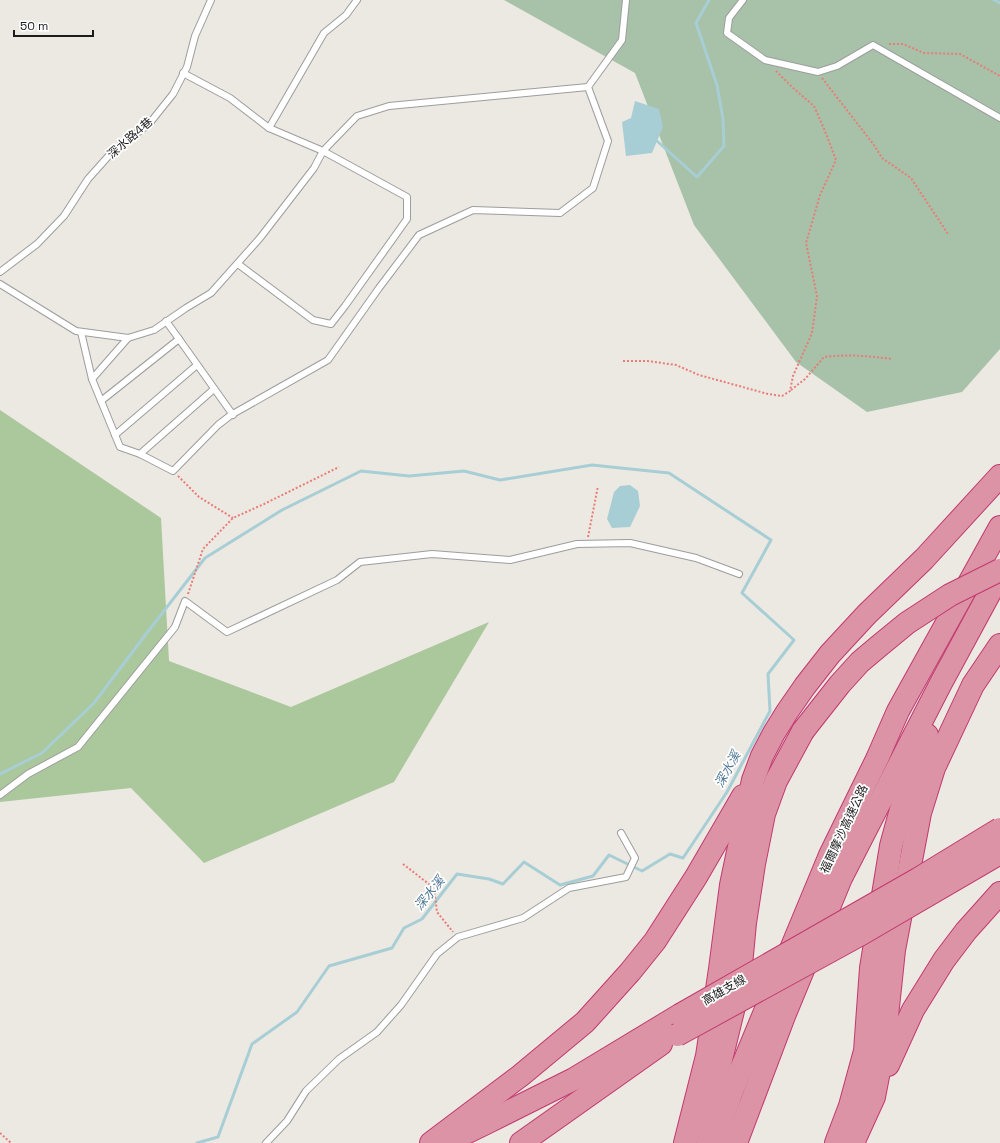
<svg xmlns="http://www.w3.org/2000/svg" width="1000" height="1143" font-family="'Space Grotesk','Noto Sans TC',sans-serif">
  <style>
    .forest { fill: #abc79c }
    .cemetery { fill: #a7c2a9 }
    .water { fill: #a8ced5 }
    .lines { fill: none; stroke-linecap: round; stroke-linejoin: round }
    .stream { stroke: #a8ced5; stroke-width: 3 }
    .lane-casing { stroke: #9d9d9d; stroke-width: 8 }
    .highway-casing { stroke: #c23870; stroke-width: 24 }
    .path { stroke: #e97c77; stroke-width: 2; stroke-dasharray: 2 2; stroke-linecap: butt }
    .lane { stroke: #fff; stroke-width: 6 }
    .highway { stroke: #db93a5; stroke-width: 22 }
    .highway-bridge-casing { stroke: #c23870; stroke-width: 24; stroke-linecap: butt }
    .highway-bridge { stroke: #db93a5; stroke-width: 22 }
    .labels { text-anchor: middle; stroke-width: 3.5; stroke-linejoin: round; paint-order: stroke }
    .street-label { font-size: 12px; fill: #1c1c1c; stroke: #fff }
    .water-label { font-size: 13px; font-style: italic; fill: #517a99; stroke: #fff }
  </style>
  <rect width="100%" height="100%" fill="#ece9e3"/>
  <polygon class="forest" points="0,410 161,518 169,661 291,707 489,622 394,782 204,863 131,788 0,802"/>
  <polygon class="cemetery" points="504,0 1000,0 1000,349 962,392 867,412 796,362 694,225 635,73"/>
  <g class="water">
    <polygon points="635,101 659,109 663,127 652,153 626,156 622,122 631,118"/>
    <polygon points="630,485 638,491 640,506 630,527 612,528 607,519 614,492 620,486"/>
  </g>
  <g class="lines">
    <g class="stream">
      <polyline points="994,0 1000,3"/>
      <polyline points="657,141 697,177 724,146 723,119 717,85 696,23 709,0"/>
      <polyline points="0,774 42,753 94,703 146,634 205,558 282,510 361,471 409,476 464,471 500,480 592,465 669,473 771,540 742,593 794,640 768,674 770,711 727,792 683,858 670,854 642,871 609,855 593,876 560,885 524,862 503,884 489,879 457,874 422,919 404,928 392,948 329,966 297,1012 252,1044 218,1137 197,1143"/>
    </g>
    <defs>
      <g id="lane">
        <polyline points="743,0 729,18 727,33 765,60 818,72 837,66 873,45 1000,118"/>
        <polyline points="183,73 230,98 269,128 323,151 357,116 389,106 588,87"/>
        <polyline points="269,128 324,33 346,15 357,0"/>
        <polyline points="0,272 37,244 64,216 88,179 113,151 149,124 173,94 187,67 195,36 211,0"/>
        <polyline points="0,284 76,331 128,338 154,330 186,308 211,293 260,238 314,168 323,151 407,197 407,219 345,306 331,324 313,320 238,264"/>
        <polyline points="166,321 179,339"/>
        <polyline points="81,332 92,379 120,447 140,454 173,471 218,425 231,415 328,360 379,288 419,235 473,210 560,213 593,188 608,141 588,87 622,40 626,0"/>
        <polyline points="92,379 128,338"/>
        <polyline points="101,401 179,339 233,415"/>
        <polyline points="115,435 197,365"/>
        <polyline points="140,454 214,389"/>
        <polyline points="0,795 28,774 78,747 175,627 185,601 227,632 337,580 360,562 432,554 510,560 577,544 630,543 696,558 739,574"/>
        <polyline points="266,1143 287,1121 306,1091 339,1059 377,1032 401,1005 437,954 458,937 523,918 569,888 626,877 635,858 621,833"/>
      </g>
      <g id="highway">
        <polyline points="888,1065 913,1010 944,960 966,931 1000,893"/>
        <polyline points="703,1134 739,986 745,923 754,864 764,814 776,781 803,731"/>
        <polyline points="453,1139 484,1124 574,1079 680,1015"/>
        <polyline points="431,1143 520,1076 585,1022 630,972 655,941 696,877 743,796"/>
        <polyline points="521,1143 661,1044"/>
        <polyline points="685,1143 707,1056 720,969 731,885 753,780 762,756 774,733 787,712 805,686 830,654 867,614 924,559 1000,476"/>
        <polyline points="714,1143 732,1091 830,855 877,759 898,711 1000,527"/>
        <polyline points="736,1143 784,1016 841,878 941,683 1000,574"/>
        <polyline points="836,1143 850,1106 865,1051 871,968 891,846 906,791 927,735"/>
        <polyline points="853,1143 874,1097 884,1045 894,950 920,813 934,768 973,685 1000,645"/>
      </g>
    </defs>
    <use href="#lane" class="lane-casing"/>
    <use href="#highway" class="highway-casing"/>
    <g class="path">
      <polyline points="889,44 903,44 924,53 960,54 1000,76"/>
      <polyline points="822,78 874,145 882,158 911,178 948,234"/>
      <polyline points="623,361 648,361 676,365 699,375 768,394 782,396 790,391 793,376 812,333 817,296 806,243 820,195 836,160 825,131 814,106 792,87 776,71"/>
      <path d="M791,390L805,379L824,357C849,354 868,356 892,359"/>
      <polyline points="178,476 199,497 233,518"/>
      <polyline points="588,537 598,486"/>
      <polyline points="188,594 203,549 233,518 264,504 339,467"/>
      <polyline points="403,864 434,888 437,912 453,932"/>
      <polyline points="0,1133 11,1143"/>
    </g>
    <use href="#lane" class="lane"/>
    <use href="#highway" class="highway"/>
    <defs>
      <g id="highway-bridge">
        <polyline points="803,731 840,684 860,662 879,646 907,623 950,595 1000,570"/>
        <polyline points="680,1015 918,879 1000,829"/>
        <polyline points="677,1035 863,933 1000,853"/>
      </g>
    </defs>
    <use href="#highway-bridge" class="highway-bridge-casing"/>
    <use href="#highway-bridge" class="highway-bridge"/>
  </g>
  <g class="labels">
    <g class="street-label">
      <text transform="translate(130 138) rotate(-41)" y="4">深水路4巷</text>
      <text transform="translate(844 829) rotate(-65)" y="4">福爾摩沙高速公路</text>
      <text transform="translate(724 990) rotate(-30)" y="4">高雄支線</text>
    </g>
    <g class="water-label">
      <text transform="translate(727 769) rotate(-61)" y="5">深水溪</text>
      <text transform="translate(429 893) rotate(-51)" y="5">深水溪</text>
    </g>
  </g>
  <path d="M14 30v6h79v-6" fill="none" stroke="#1c1c1c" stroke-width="2"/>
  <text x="20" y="30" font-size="12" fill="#1c1c1c" stroke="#ffffff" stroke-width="3" paint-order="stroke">50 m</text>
</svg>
